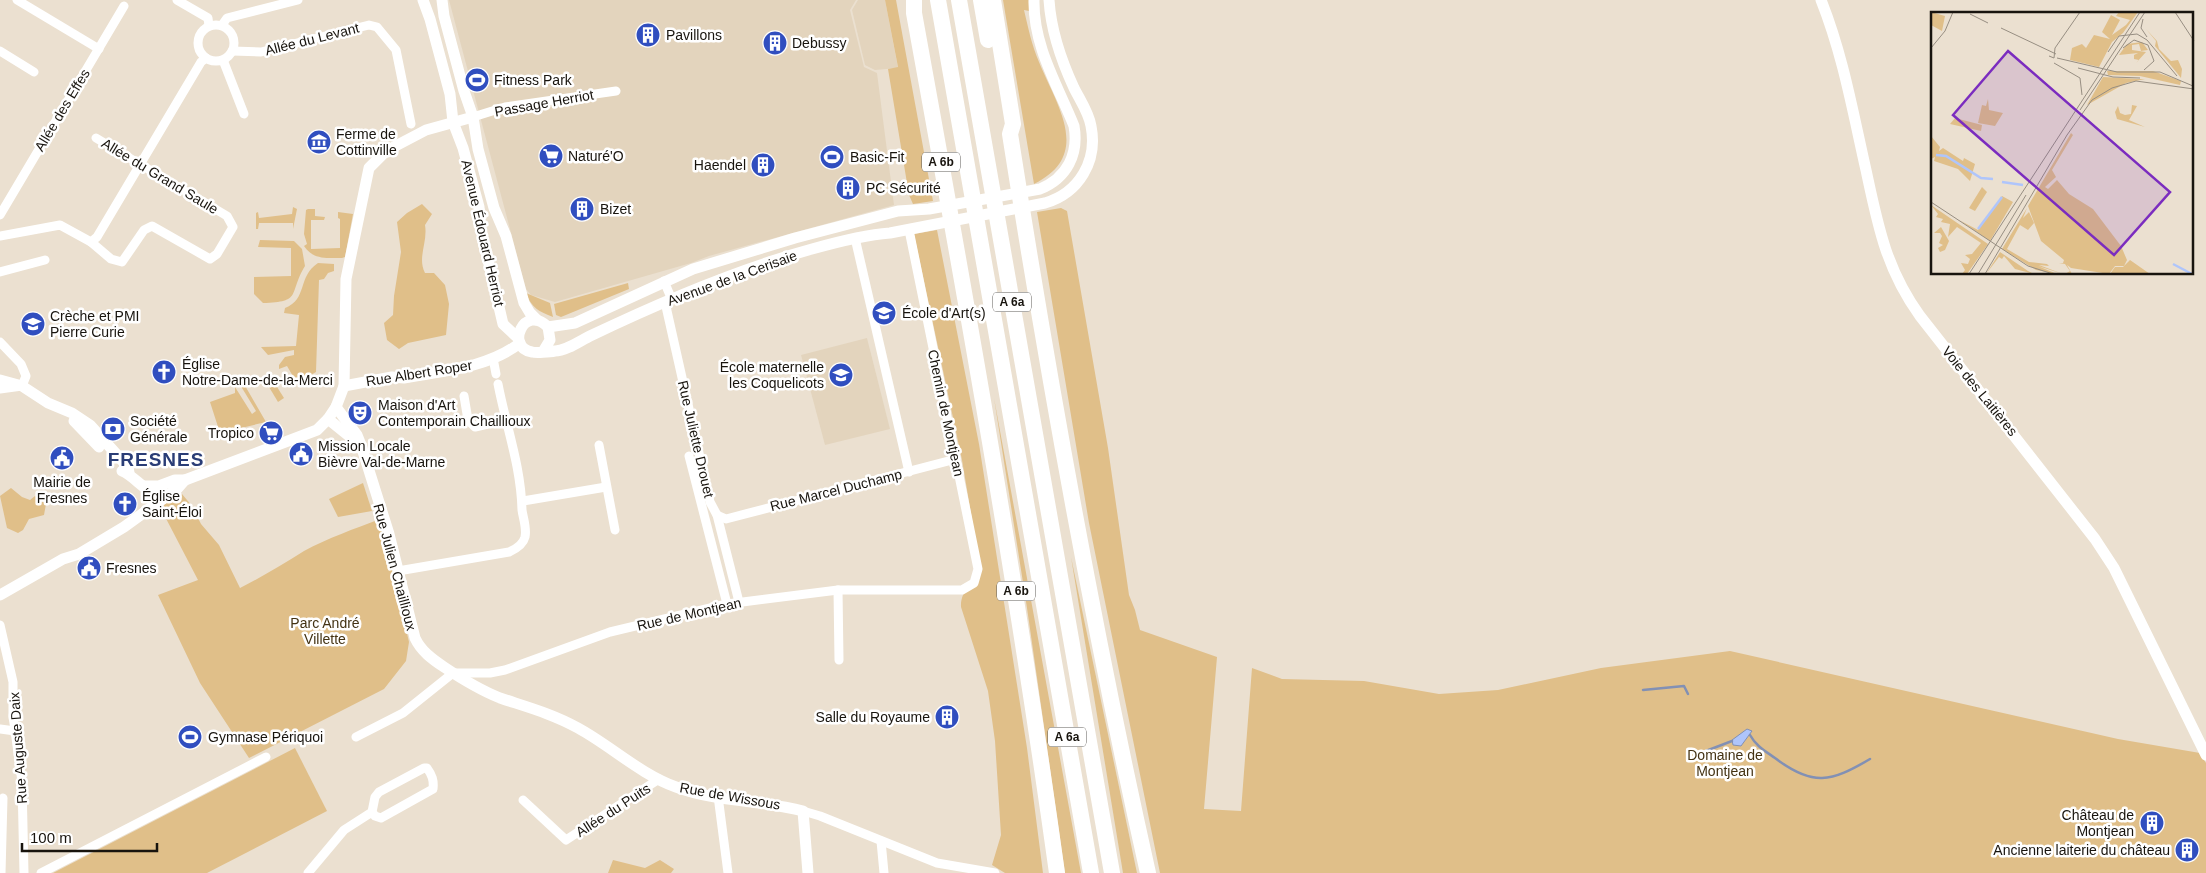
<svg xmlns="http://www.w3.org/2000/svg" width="2206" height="873" font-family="Helvetica,sans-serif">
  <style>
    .built { fill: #e3d4bd }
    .green { fill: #e0bf89 }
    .water { fill: #afc5fb; stroke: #8290b4 }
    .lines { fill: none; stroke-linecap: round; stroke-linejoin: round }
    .stream { stroke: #8290b4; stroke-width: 2.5 }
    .minor { stroke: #fff; stroke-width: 9 }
    .tertiary { stroke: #fff; stroke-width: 11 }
    .motorway { stroke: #fff; stroke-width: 16 }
    .labels { text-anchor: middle; stroke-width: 5; stroke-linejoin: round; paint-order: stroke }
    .shield { fill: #fff; stroke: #5d5a56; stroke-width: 1 }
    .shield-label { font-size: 12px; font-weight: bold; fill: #18140e }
    .poi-label { font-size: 14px; fill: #18140e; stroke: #fff; text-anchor: start }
    .street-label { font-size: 14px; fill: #18140e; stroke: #fff }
    .park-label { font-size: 14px; fill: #433213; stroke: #fff }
    .district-label { font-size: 19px; font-weight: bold; letter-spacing: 1px; fill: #2a3d76; stroke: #fff }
    .inset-river { fill: none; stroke: #afc5fb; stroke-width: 2.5 }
    .inset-road { fill: none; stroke: #978e82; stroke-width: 1 }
    .view { fill: #7b2cbf; fill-opacity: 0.15; stroke: #7b2cbf; stroke-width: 2.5 }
    .inset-edge { fill: none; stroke: #18140e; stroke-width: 2.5 }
  </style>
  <rect width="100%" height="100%" fill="#ebe0d0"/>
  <g class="built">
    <polygon points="449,0 856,0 850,10 864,67 877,73 894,205 709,256 691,263 555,302 531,295 526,289"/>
    <polygon points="858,0 885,0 898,68 875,70 865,65 852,10"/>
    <polygon points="867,338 890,429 825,445 801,355"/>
  </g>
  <g class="green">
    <polygon points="885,0 896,0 933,201 913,204 909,195 888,69 898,67"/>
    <path d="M1003,0H1029V11L1024,10C1028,27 1032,46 1039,62C1057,106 1093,155 1034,184Z"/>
    <path d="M422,204L432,214L425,225C428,243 417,257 425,273H434L445,285L449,304L446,335L408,343L399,349L387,340L384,323L393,315L394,296L401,252L397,222L407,213Z"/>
    <polygon points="293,207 297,209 293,229 293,223 259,223 258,229 256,229 256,213 258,212 259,218 292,214"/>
    <polygon points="1061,208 1067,211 1108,448 1129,595 1135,610 1140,630 1217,657 1204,809 1241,811 1252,668 1282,679 1364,681 1439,694 1498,690 1601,668 1730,651 2118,739 2200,753 2206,763 2206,873 1160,873 1089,523 1037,212"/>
    <path d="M308,209H315V216L325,217L324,220H311V249L340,248V219L338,218V212L353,214L345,257L342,258C327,258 313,260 304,246L307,244L304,234L306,210Z"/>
    <path d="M937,230L979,444L1027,748L1043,873H1005L992,865L1001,835L995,741L988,691L961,607C960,589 978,579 979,561L962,460L914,234Z"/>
    <path d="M260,240L294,241L302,249L305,266C288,294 303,302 263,303L254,294V277L291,276V248L258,247Z"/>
    <path d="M318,263L334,264V271L328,273L324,279L319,280L316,372L297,383L287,366L279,369V365L285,357L294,355V350L268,355L261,347L296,346L299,315L284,313L285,308C308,299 297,277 318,263Z"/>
    <polygon points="628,283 629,289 561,317 556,315 554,304"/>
    <path d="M526,293L550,303L553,317C539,312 531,307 526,293Z"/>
    <polygon points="240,377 266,422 220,433 210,402 235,393 235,387 252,414 256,411 239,383"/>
    <polygon points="272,379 284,398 278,402 266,382"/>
    <polygon points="994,398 1081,873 1065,873 1027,608"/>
    <polygon points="363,483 372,511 338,517 329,499"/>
    <polygon points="11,488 22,497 30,500 35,496 46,504 44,515 29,519 23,530 18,533 7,528 0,496"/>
    <path d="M182,494L192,506L201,524L219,545L240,588C262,577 283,564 304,551C328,538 354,529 380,519L409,642L406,661L384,689L249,758L200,683L158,595L198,580L160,507Z"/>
    <polygon points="1071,557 1137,873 1123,873"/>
    <polygon points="295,748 327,811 207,873 53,873"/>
    <polygon points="613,860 645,868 660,860 674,869 671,873 608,873"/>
  </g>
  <polygon class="water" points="1747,729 1752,731 1741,746 1733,745 1732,740"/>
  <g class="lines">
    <g class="stream">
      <polyline points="1643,690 1684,686 1688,694"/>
      <path d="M1750,735C1756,746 1765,751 1775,758C1813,787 1831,782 1870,759"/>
      <polyline points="1698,754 1732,741"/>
    </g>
    <g class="minor">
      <polyline points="17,0 99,49"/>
      <polyline points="177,0 208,18 209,26"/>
      <circle cx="216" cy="43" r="18"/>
      <polyline points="222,25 227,18 298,0"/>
      <polyline points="0,51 34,72"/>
      <polyline points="232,51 261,52 369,25 377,27 396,50 411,124"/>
      <polyline points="223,60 244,114"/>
      <polyline points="473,117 505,107 616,91"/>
      <polyline points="0,215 124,6"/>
      <polyline points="0,236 60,225 91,242 97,237 201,62 206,58"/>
      <polyline points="855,238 909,472"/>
      <polyline points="91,242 111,259 122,262 144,230 152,226 210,259 217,254 233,227 227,216 96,138"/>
      <polyline points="0,272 45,260"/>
      <polyline points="664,281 672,300"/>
      <polyline points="665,302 710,502 717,515 739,602"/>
      <polyline points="0,342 21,364 26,376 22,386 0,389"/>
      <polyline points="493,358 496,374"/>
      <polyline points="464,396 468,420 475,427 505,420"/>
      <polyline points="599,445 615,530"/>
      <polyline points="689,456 727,604"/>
      <polyline points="523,501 606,487"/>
      <polyline points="717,515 726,519 956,459"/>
      <path d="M398,571L509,552C516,549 523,545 525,537C527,528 523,518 522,510C521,466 506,426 498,384"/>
      <polyline points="838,590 839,660"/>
      <polyline points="0,625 13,682 13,716 22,782 24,873"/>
      <polyline points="0,729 15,731"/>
      <polyline points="356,737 403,713 453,673 490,673 505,670 610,632 727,604 838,590 962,590 974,583 978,569 909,230"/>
      <polyline points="718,796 728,873"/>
      <polyline points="523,800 566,840 659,779"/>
      <polyline points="803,811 820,816 937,863 995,873"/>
      <polyline points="881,841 884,873"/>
      <polyline points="1,873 3,798"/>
      <polyline points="41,873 266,757"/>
      <path d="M308,873L344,830L372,812L375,797L379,792L424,768H427C432,775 434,780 433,789L381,818L375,816L372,812"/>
    </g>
    <g class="tertiary">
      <polyline points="423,0 430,19 450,94 453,122 463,148 479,207 481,230 503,324 518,338"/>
      <polyline points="442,0 444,16 464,91 473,117 478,149 494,208 506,236 524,303 530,313 537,320"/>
      <path d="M1821,0C1843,55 1853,113 1866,170C1878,226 1886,269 1920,316L2095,539L2114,568L2206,755"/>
      <path d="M548,327L575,323L693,269L795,238L898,211L929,209L1040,189C1067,178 1079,154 1074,126C1058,86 1033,46 1034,0"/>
      <path d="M544,350L550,340L548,327C524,303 505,348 532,352C536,353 550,352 555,351C566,351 580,341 590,336C661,302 735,270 812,249C837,242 863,235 890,233L1045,203C1079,193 1098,161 1091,126C1089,113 1080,100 1074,88C1061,60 1051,31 1049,0"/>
      <polyline points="0,380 22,386 48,403 72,413 90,425 128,467 129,473"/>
      <path d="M344,386L392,377L404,378C442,371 488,368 520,343"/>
      <path d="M336,407L357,435L361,445L389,534L415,638C421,651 432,659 444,667C462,679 480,690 500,698C527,707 553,714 578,728C611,746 640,774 676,787C716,802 762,800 803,811L808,873"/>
      <polyline points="328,419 354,440"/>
      <polyline points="74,421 99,447"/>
      <path d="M122,471C137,477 147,497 167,495"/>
      <polyline points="144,486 159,486 175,480 185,480"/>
      <polyline points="0,595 63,559 79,554 124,527 178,488 185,480 317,430 328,419 336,407 344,386 346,279 369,168 386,151 426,130 473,117"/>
    </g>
    <g class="motorway">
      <path d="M914,0V13C966,299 1017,585 1057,873"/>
      <polyline points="938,0 1091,873"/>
      <polyline points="959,0 1112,873"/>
      <polyline points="981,0 988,40"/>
      <path d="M993,0L1013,124L1010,134C1049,382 1093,628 1148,873"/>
    </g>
  </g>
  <defs>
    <symbol id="building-disc" viewBox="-11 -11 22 22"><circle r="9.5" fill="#304ebf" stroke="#fff"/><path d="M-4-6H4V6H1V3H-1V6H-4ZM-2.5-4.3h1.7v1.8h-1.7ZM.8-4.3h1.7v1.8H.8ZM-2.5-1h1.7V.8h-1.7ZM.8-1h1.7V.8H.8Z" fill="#fff"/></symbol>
    <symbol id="stadium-disc" viewBox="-11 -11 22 22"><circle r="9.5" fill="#304ebf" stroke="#fff"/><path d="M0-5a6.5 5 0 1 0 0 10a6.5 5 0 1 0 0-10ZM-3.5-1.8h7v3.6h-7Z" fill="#fff"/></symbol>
    <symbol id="museum-disc" viewBox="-11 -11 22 22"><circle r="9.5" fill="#304ebf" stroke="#fff"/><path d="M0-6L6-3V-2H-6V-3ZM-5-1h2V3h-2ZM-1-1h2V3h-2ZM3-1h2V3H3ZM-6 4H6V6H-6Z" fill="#fff"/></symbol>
    <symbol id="supermarket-disc" viewBox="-11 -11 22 22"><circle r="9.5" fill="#304ebf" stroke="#fff"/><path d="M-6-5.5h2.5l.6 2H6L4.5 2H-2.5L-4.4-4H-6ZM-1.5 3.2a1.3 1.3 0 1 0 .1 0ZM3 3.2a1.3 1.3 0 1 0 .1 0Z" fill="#fff"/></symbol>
    <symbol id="university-disc" viewBox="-11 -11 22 22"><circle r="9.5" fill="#304ebf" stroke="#fff"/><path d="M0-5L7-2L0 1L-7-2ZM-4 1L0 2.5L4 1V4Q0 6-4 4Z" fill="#fff"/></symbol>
    <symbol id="school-disc" viewBox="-11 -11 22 22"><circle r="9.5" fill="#304ebf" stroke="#fff"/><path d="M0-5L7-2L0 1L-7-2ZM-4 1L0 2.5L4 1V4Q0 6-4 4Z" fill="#fff"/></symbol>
    <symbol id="church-disc" viewBox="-11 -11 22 22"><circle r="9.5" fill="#304ebf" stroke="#fff"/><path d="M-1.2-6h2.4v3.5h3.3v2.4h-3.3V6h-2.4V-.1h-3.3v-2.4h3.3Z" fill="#fff"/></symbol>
    <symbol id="theatre-disc" viewBox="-11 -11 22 22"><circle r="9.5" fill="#304ebf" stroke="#fff"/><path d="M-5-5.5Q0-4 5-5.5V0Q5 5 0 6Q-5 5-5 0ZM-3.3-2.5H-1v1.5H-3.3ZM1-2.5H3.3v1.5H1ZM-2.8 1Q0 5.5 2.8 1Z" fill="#fff"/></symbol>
    <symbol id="bank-disc" viewBox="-11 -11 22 22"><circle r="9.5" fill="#304ebf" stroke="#fff"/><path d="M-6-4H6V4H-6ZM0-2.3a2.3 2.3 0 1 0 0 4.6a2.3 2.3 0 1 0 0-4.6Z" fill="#fff"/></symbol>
    <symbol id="civic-disc" viewBox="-11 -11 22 22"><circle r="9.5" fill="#304ebf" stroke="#fff"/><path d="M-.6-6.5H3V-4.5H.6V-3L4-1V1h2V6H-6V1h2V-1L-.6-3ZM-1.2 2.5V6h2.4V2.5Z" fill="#fff"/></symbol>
  </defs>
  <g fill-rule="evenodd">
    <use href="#building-disc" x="634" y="21" width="28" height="28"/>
    <use href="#building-disc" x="761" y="29" width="28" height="28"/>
    <use href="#stadium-disc" x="463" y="66" width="28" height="28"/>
    <use href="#museum-disc" x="305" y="128" width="28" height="28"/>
    <use href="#supermarket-disc" x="537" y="142" width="28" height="28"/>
    <use href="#stadium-disc" x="818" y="143" width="28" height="28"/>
    <use href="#building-disc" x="749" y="151" width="28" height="28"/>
    <use href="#building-disc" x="834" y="174" width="28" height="28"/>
    <use href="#building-disc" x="568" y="195" width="28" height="28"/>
    <use href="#university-disc" x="870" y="299" width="28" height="28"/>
    <use href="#school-disc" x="19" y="310" width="28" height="28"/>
    <use href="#church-disc" x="150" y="358" width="28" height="28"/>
    <use href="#school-disc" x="827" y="361" width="28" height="28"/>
    <use href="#theatre-disc" x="346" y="399" width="28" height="28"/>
    <use href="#bank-disc" x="99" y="415" width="28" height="28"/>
    <use href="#supermarket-disc" x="257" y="419" width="28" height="28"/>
    <use href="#civic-disc" x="287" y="440" width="28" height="28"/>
    <use href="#civic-disc" x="48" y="444" width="28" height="28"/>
    <use href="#church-disc" x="111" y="490" width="28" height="28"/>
    <use href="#civic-disc" x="75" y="554" width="28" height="28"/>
    <use href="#building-disc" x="933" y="703" width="28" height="28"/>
    <use href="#stadium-disc" x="176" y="723" width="28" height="28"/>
    <use href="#building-disc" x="2138" y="809" width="28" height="28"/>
    <use href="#building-disc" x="2173" y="836" width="28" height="28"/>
  </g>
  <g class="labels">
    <g class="shield">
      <rect x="922" y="152.5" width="38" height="19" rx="4"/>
      <rect x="993" y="292.5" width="38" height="19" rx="4"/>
      <rect x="997" y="581.5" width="38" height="19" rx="4"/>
      <rect x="1048" y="727.5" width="38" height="19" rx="4"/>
    </g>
    <g class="shield-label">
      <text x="941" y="166">A 6b</text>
      <text x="1012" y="306">A 6a</text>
      <text x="1016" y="595">A 6b</text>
      <text x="1067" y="741">A 6a</text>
    </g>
    <g class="poi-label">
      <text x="666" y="40">Pavillons</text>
      <text x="792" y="48">Debussy</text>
      <text x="494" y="85">Fitness Park</text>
      <text x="336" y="139">Ferme de<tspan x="336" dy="16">Cottinville</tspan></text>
      <text x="568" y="161">Naturé'O</text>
      <text x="850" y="162">Basic-Fit</text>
      <text x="746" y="170" text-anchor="end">Haendel</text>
      <text x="866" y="193">PC Sécurité</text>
      <text x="600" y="214">Bizet</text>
      <text x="902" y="318">École d'Art(s)</text>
      <text x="50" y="321">Crèche et PMI<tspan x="50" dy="16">Pierre Curie</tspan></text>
      <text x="182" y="369">Église<tspan x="182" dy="16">Notre-Dame-de-la-Merci</tspan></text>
      <text x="824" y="372" text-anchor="end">École maternelle<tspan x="824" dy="16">les Coquelicots</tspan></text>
      <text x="378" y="410">Maison d'Art<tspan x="378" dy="16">Contemporain Chaillioux</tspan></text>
      <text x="130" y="426">Société<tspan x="130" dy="16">Générale</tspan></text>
      <text x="254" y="438" text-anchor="end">Tropico</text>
      <text x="318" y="451">Mission Locale<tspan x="318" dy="16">Bièvre Val-de-Marne</tspan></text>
      <text x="62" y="487" text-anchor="middle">Mairie de<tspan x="62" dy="16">Fresnes</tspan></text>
      <text x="142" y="501">Église<tspan x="142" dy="16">Saint-Éloi</tspan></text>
      <text x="106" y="573">Fresnes</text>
      <text x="930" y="722" text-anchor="end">Salle du Royaume</text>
      <text x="208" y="742">Gymnase Périquoi</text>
      <text x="2134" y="820" text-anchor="end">Château de<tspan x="2134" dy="16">Montjean</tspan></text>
      <text x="2170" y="855" text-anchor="end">Ancienne laiterie du château</text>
    </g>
    <g class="street-label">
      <text transform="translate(312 39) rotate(-14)" y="5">Allée du Levant</text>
      <text transform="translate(544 103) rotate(-10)" y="5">Passage Herriot</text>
      <text transform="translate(62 110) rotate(-59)" y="5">Allée des Effes</text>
      <text transform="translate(160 176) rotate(31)" y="5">Allée du Grand Saule</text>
      <text transform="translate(483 233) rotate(77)" y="5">Avenue Édouard Herriot</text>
      <text transform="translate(732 278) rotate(-20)" y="5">Avenue de la Cerisaie</text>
      <text transform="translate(419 373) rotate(-9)" y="5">Rue Albert Roper</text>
      <text transform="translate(1980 391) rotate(51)" y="5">Voie des Laitières</text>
      <text transform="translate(946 413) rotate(78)" y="5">Chemin de Montjean</text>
      <text transform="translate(696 439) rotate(77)" y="5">Rue Juliette Drouet</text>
      <text transform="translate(836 490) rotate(-14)" y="5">Rue Marcel Duchamp</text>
      <text transform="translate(395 567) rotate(75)" y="5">Rue Julien Chaillioux</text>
      <text transform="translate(689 614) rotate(-13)" y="5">Rue de Montjean</text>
      <text transform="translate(18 748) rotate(-94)" y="5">Rue Auguste Daix</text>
      <text transform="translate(730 796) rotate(10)" y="5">Rue de Wissous</text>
      <text transform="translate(613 810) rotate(-33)" y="5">Allée du Puits</text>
    </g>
    <g class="park-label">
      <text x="325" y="628">Parc André<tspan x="325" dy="16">Villette</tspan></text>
      <text x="1725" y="760">Domaine de<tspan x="1725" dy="16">Montjean</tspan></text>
    </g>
    <g class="district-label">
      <text x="156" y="466">FRESNES</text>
    </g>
  </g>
  <g transform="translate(1931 12)">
    <rect width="262" height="262" fill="#ebe0d0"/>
    <path d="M0,0L14,4L11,19L0,13ZM188,0H207L192,21L181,30L168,55L139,48L141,36L151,32L155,36L163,23L179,27L171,20L180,3L189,8L181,23L195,13L199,8L185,4ZM215,17L226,29L228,37L240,49L247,48L251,57L250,66L224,34L225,29ZM211,30L217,38L210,39L208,32L201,33V38L215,40L205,51L208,48L203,47V43L207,41L188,43L196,32ZM176,59H222L250,69L249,73L209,64L177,63ZM172,65L208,67H214L195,71L156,93ZM57,87L58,98L72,101L64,114L47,111L51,93L55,94ZM187,94L189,101L194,103L200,102L201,93L206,94L198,108L214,115L186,107L184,100ZM24,106L51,113L50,119L19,112ZM140,121L142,123L121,158L125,165L114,175L117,177L126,168L138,182L162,197L190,234L196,248L193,254L199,248L219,262H179L184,255H192L193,254H184L178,262L140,256L136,253L141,262H134L139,259L134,252L128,251H132L133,248L110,229L97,194ZM0,124L9,135L8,139L12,136L32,149L33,146L44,152L39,169L27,157L3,149L4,145L0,147ZM51,175L56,180L44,199L38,196ZM71,184L82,190L59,229L28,208L47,218ZM0,193L57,232L36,262H31L34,258L30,251L37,252L39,247L34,243L41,242L50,231L26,215L17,225L19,212L10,210L12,207L5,205L7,202ZM96,196L92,206L98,200L103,211L97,218L89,213L76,237L98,250L116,252L118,254L108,253L132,262L107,254L126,262L105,258L71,237ZM10,215L18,229L14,238L9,240L7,236L12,233L8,231L11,224L9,221H3ZM69,240L97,259L103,262L84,257L73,244L71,247L68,245L55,262Z" fill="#e0bf89"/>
    <path class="inset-river" d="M5,143L15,144L50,166L62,167M71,170L92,173M47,217L71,185M242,252L261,262"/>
    <path class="inset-road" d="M244,0L263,29M39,2L57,11M212,7L210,16L216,25M70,16L125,42M0,36L14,19L22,0M192,36L203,28L217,33L223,49L213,58M177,40L188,24L206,22L216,28L246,64M118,44L123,46L124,36L149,0M126,46L186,60H229L262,74M123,51L149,66L151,83M147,56L182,65L209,66M149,98L214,0M0,190L97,254L122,262M38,262L209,0M47,262L95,183M54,262L136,123L161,88L181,76L205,69L263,77"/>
    <path class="view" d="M77,39L239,180L183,243L22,103Z"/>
    <rect width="262" height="262" class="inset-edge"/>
  </g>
  <path d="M22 843v8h135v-8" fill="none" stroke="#18140e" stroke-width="2.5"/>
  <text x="30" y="843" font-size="15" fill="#18140e" stroke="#ffffff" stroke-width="4" paint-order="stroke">100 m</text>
</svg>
